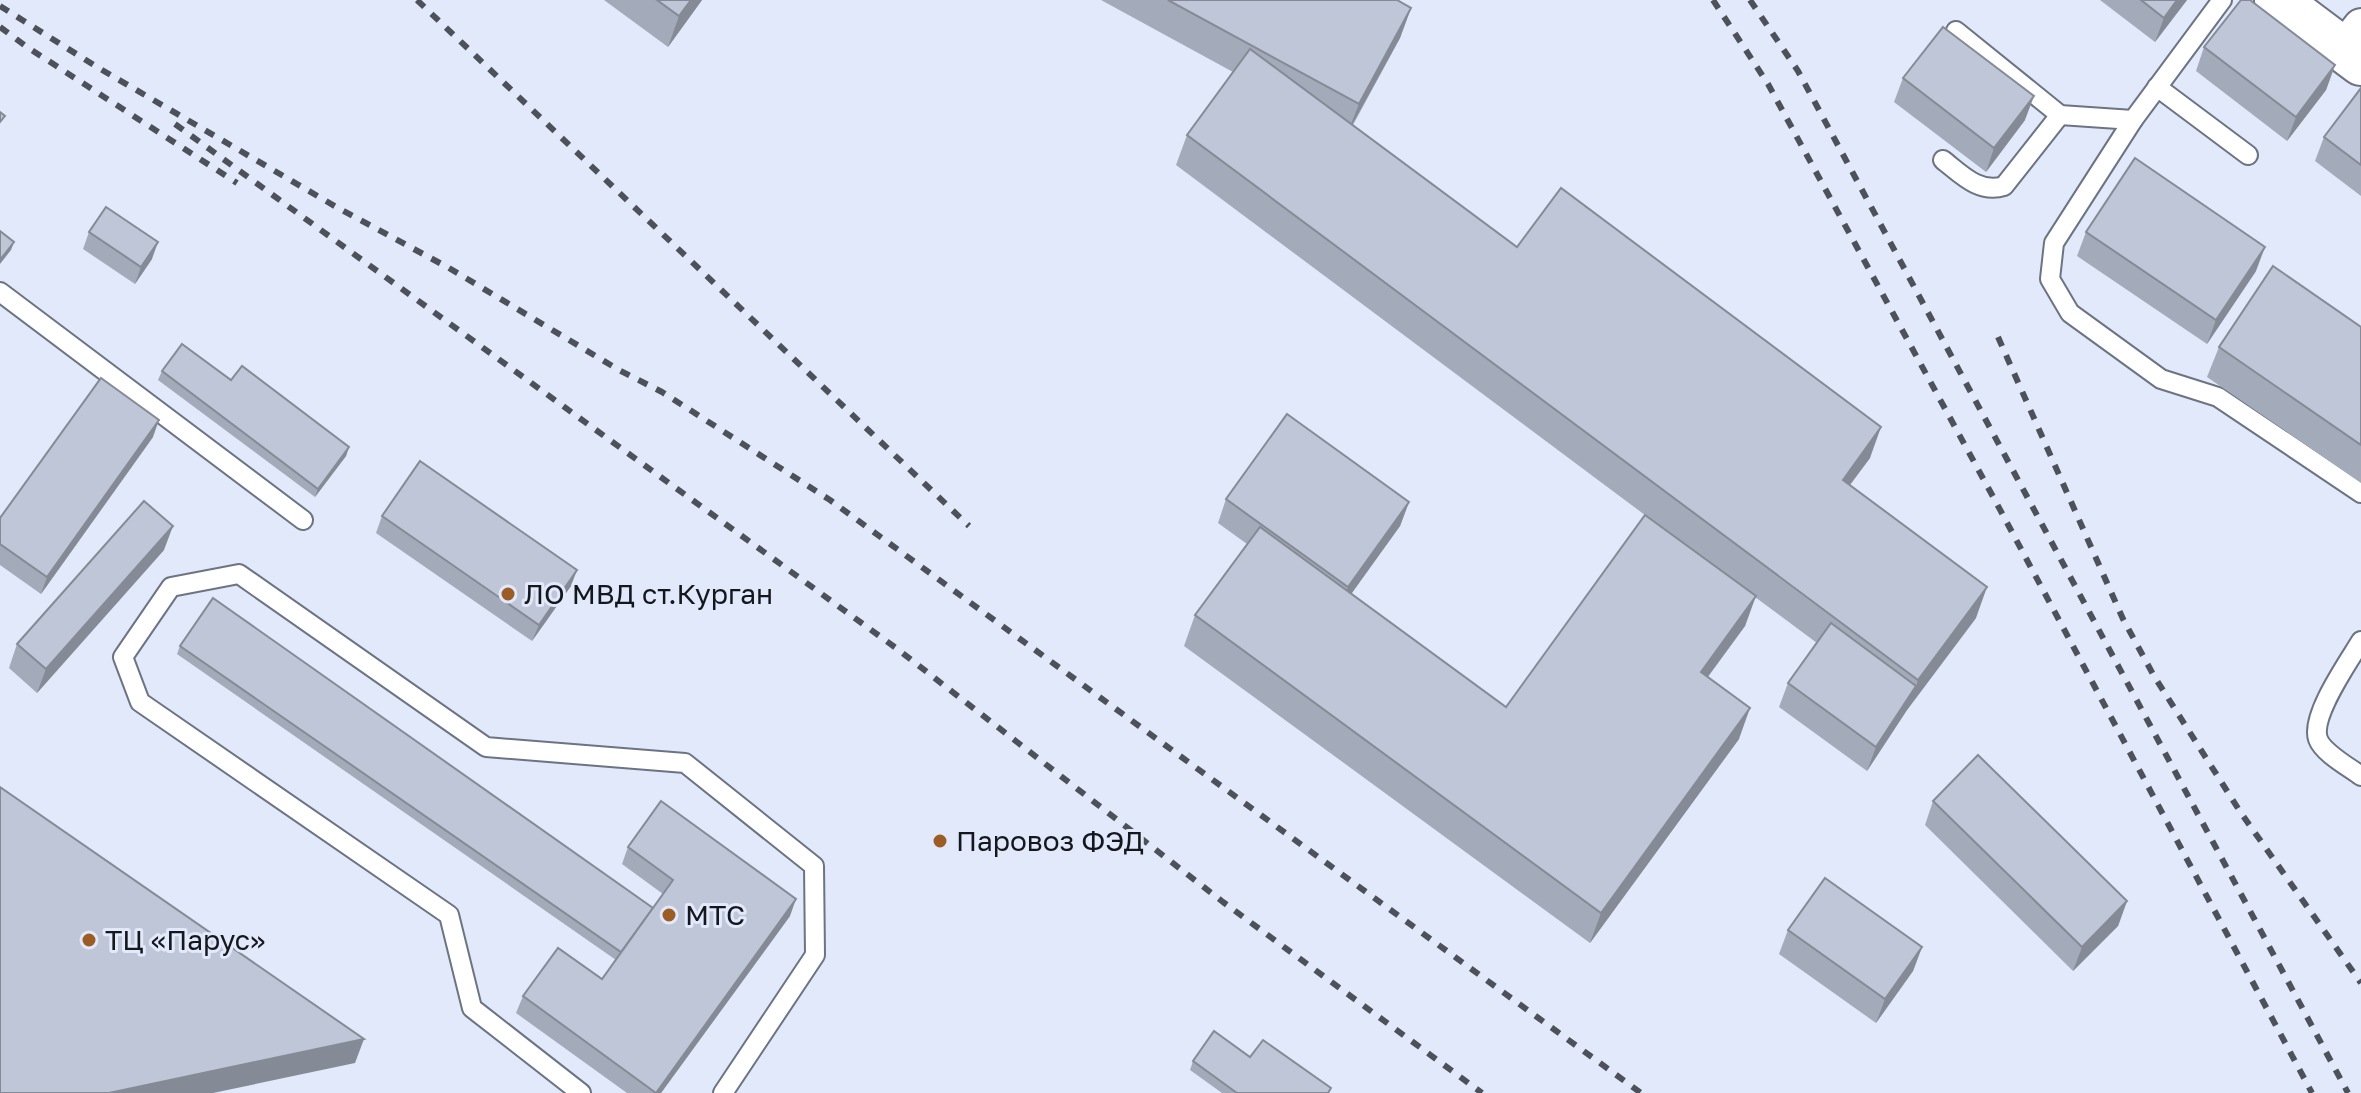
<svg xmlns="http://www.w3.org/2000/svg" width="2361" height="1093" font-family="'Golos Text',sans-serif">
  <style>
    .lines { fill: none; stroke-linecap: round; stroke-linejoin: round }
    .service-casing { stroke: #6c7383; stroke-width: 22 }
    .minor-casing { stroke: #6c7383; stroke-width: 38 }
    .secondary-casing { stroke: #6c7383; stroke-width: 48 }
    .service { stroke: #fff; stroke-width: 18 }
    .minor { stroke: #fff; stroke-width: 34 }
    .secondary { stroke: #fff; stroke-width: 44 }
    .rail { stroke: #4c515a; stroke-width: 6; stroke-dasharray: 10 10; stroke-linecap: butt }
    .wall { fill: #a3aab9 }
    .shaded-wall { fill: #858b96 }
    .building { fill: #bec6d7; stroke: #858b96; stroke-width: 2 }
    .poi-dot { fill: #9c5c25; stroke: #e1e9fb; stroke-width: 3 }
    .labels { text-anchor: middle; stroke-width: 6; stroke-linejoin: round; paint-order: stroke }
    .poi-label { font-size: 28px; fill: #14171d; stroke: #e1e9fb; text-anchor: start }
  </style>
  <rect width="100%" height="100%" fill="#e1e9fb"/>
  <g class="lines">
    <defs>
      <g id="service">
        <polyline points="2222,0 2133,120 2054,243 2050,279 2070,313 2161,379 2218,397 2361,493"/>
        <polyline points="1956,31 2060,115 2133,120"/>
        <polyline points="2157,87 2248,155"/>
        <path d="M1943,160C1961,174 1979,194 2004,186L2060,115"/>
        <polyline points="0,292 303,520"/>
        <path d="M2361,641C2349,661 2310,716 2318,739C2323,753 2349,767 2361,776"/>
        <polyline points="581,1093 472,1008 449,915 140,702 123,657 171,587 239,574 486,747 685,763 814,866 815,955 723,1093"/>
      </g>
      <polyline id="minor" points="2343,49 2361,26"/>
      <polyline id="secondary" points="2277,0 2361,63"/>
    </defs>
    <use href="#service" class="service-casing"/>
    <use href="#minor" class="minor-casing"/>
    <use href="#secondary" class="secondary-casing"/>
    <use href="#service" class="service"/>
    <use href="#minor" class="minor"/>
    <use href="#secondary" class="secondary"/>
    <g class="rail">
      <polyline points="417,0 969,526"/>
      <polyline points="1713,0 1768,84 1997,504 2312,1093"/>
      <polyline points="1750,0 1798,71 2348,1093"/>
      <polyline points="0,6 97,67 338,208 449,268 619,370 662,392 830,500 1641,1093"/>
      <polyline points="0,27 27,47 237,183"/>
      <polyline points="175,124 896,648 1223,902 1482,1093"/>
      <polyline points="1998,337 2123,619 2154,676 2241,813 2361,983"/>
    </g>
  </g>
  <g class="wall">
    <polygon points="604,0 702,0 668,47"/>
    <polygon points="1101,0 1397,0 1411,8 1400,38 1353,125 1517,247 1870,458 1850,485 1976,618 1907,710 1867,771 1779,707 1788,683 1817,643 1755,597 1745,626 1708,677 1739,739 1590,943 1184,646 1195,615 1247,544 1218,523 1226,499 1409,502 1400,526 1351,594 1506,707 1661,527 1176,165 1187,135 1233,72"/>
    <polygon points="2100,0 2187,0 2155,42"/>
    <polygon points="2204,47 2335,65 2326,90 2287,141 2196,71"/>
    <polygon points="1903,78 2025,120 1986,172 1894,102"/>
    <polygon points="2361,88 2361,196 2315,161 2324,137"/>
    <polygon points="89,232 152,259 135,284 83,249"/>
    <polygon points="2086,232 2256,271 2207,344 2077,256"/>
    <polygon points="2361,327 2361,483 2207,377 2219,347"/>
    <polygon points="162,371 231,380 349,447 346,456 315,497 158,380"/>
    <polygon points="153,437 41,594 0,565 0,518"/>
    <polygon points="382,516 571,586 532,641 376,533"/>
    <polygon points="164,550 37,693 9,668 17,644"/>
    <polygon points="180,646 653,908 663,894 622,864 628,847 790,916 661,1093 627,1093 516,1013 523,996 602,979 616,960 177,654"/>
    <polygon points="1933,801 2127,901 2118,926 2073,971 1925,825"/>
    <polygon points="1788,930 1922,947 1913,971 1876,1023 1779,954"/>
    <polygon points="1250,1057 1331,1088 1329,1093 1222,1093 1190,1070 1193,1061"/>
  </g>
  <g class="shaded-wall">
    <polygon points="691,0 702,0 668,47 679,16"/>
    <polygon points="2177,0 2187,0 2155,42 2164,18"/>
    <polygon points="1411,8 1400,38 1347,134 1359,104"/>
    <polygon points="2335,65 2326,90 2287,141 2296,117"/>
    <polygon points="2034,96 2025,120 1986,172 1994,148"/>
    <polygon points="14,242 11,250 0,264 0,260"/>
    <polygon points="158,242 152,259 135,284 141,267"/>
    <polygon points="2265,247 2256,271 2207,344 2216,320"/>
    <polygon points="159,420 153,437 41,594 47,577"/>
    <polygon points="1881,427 1870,458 1831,510 1843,480"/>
    <polygon points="349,447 346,456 315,497 318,489"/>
    <polygon points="1409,502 1400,526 1339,611 1348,587"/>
    <polygon points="173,526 164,550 37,693 46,669"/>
    <polygon points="577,570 571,586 532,641 539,625"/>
    <polygon points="1987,587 1976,618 1907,710 1867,771 1876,747 1916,686 1918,680"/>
    <polygon points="1756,596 1745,626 1689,702 1701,672"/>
    <polygon points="1750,708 1739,739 1590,943 1601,913"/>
    <polygon points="796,899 790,916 661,1093 656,1093"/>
    <polygon points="2127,901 2118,926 2073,971 2082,947"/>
    <polygon points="1922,947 1913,971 1876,1023 1885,999"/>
    <polygon points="364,1039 355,1063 213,1093 109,1093"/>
  </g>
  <g class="building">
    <polygon points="657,0 691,0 679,16"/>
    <polygon points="1168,0 1397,0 1411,8 1359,104"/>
    <polygon points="2141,0 2177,0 2164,18"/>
    <polygon points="2241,0 2250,0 2335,65 2296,117 2204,47"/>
    <polygon points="1943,27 2034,96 1994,148 1903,78"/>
    <polygon points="1250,49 1517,247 1561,188 1881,427 1843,480 1987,587 1918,680 1187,135"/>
    <polygon points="2361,88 2361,165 2324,137"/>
    <polygon points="0,112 5,116 0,122"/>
    <polygon points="2135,158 2265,247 2216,320 2086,232"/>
    <polygon points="106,207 158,242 141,267 89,232"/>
    <polygon points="0,231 14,242 0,260"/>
    <polygon points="2273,266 2361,327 2361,445 2219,347"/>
    <polygon points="182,344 231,380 242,366 349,447 318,489 162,371"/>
    <polygon points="101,378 159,420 47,577 0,544 0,518"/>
    <polygon points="1287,414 1409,502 1348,587 1226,499"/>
    <polygon points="420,461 577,570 539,625 382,516"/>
    <polygon points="144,501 173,526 46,669 17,644"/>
    <polygon points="1645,515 1756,596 1701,672 1750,708 1601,913 1195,615 1260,527 1506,707"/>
    <polygon points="213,598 653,908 621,952 180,646"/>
    <polygon points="1831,623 1916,686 1876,747 1788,683"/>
    <polygon points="1978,755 2127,901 2082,947 1933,801"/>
    <polygon points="0,787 364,1039 109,1093 0,1093"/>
    <polygon points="661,801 796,899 656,1093 523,996 558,948 602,979 673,880 628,847"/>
    <polygon points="1825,878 1922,947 1885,999 1788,930"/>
    <polygon points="1214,1031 1250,1057 1263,1040 1331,1088 1328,1093 1237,1093 1193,1061"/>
  </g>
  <g class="poi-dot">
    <circle cx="508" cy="594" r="8"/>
    <circle cx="940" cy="841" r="8"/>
    <circle cx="669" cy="915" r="8"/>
    <circle cx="89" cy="940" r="8"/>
  </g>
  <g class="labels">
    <g class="poi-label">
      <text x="524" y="604">ЛО МВД ст.Курган</text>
      <text x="956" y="851">Паровоз ФЭД</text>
      <text x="685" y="925">МТС</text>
      <text x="105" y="950">ТЦ «Парус»</text>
    </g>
  </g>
</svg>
